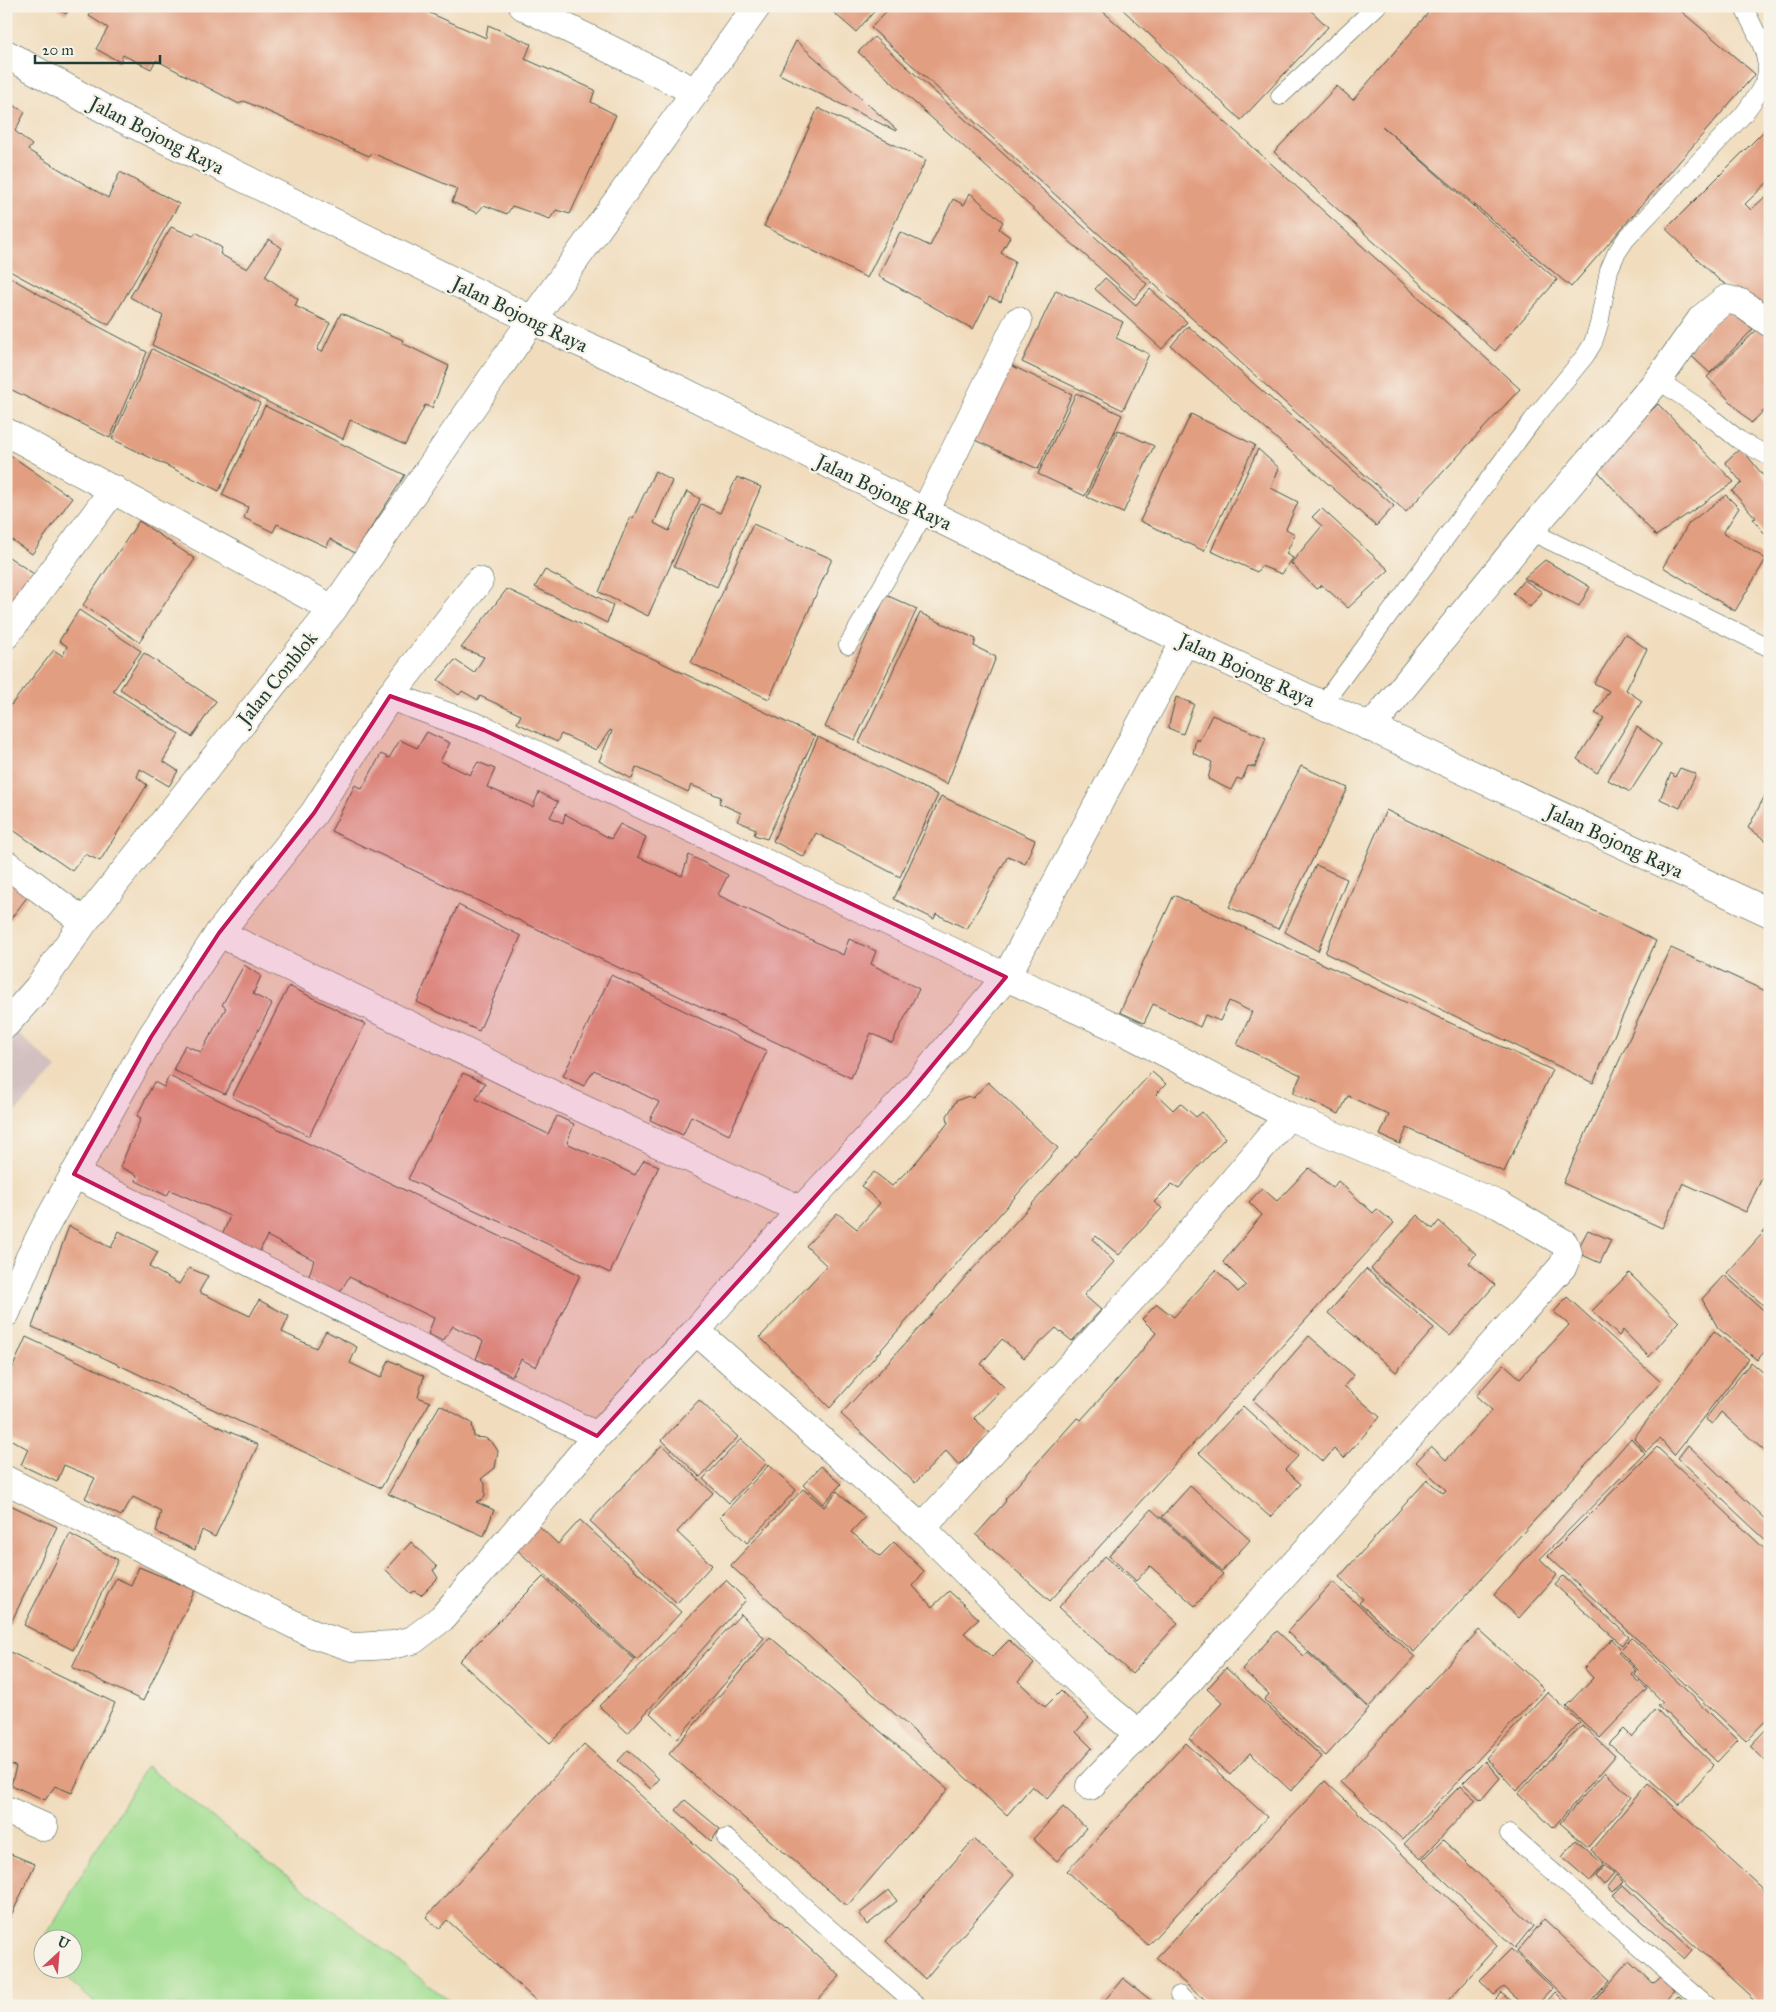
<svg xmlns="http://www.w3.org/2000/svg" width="1776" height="2012" font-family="'IM FELL Great Primer',serif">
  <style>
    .industrial { fill: #d2bfc0 }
    .green { fill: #a2de91; stroke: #608e62 }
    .building { fill: #e29e81 }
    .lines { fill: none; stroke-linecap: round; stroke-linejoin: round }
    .service-casing { stroke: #3e5549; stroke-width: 19 }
    .minor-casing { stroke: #3e5549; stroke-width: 29 }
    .tertiary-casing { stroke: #3e5549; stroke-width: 29 }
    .service { stroke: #fff; stroke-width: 18 }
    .minor { stroke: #fff; stroke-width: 28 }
    .tertiary { stroke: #fff; stroke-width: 28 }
    .marked { fill: #c2185b; fill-opacity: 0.2; stroke: #c2185b; stroke-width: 4; stroke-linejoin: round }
    .labels { text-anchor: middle; stroke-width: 4.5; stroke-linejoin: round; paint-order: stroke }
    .street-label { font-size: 20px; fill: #1f3d34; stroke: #f7f3e8 }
  </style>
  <rect width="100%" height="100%" fill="#f7f3e8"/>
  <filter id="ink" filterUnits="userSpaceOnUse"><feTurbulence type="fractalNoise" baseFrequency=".02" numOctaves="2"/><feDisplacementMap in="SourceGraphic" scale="10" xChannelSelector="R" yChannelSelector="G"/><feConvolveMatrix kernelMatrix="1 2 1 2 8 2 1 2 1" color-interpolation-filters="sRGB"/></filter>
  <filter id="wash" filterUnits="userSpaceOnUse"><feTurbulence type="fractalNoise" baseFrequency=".0096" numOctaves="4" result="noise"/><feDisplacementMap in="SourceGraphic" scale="20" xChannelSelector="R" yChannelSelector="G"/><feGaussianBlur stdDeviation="1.12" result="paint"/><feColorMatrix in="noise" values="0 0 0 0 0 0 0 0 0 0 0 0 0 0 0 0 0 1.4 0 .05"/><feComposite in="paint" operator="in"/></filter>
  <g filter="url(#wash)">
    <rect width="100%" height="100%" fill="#f1ddbe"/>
    <polygon class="industrial" points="6,1023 57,1068 6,1122"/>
    <polygon class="green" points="146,1766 456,2006 98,2006 58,1970 72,1970 72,1940 44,1939"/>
    <g id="blocks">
      <g class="building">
        <polygon points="53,6 71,6 66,14"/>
        <polygon points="83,6 414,6 486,38 488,25 531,44 525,59 595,90 591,102 616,115 570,214 556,210 550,219 512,206 507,214 484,205 477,213 452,202 457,189 372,153 369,156 244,101 239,104 156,60 151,69 123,55 120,62 96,49 108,28 89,16 92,11"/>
        <polygon points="826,6 879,6 856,32"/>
        <polygon points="891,6 1097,6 1520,389 1406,512 871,28"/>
        <polygon points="1119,6 1306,6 1328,27 1241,120"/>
        <polygon points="1434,6 1675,6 1755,74 1571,287 1382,126 1557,280 1495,351 1274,152 1337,86 1353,100"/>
        <polygon points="874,37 1147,284 1134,299 858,52"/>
        <polygon points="796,41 897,130 896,131 779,74"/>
        <polygon points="6,101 25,112 15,131 32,145 28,150 49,163 108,198 120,172 179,204 109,325 6,269"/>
        <polygon points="818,108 926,160 867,278 764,226"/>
        <polygon points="1770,125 1770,180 1745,204 1751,210 1770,192 1770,313 1719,280 1666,229"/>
        <polygon points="970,193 1003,222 999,229 1010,237 1001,253 1015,261 1001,302 989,297 973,329 878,276 900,232 930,246 953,199 964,205"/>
        <polygon points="171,227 193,236 196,232 222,248 220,254 247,269 269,239 282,248 265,276 298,299 295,306 330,323 317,350 322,352 341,313 403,340 402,343 449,366 432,408 425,405 405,445 350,420 343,439 152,345 163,316 130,297"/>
        <polygon points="6,275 54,303 147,352 110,438 12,390 6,397"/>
        <polygon points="1105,278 1136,305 1150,289 1187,322 1162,349 1095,289"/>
        <polygon points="1056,290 1123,322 1116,338 1149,354 1123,410 1022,362"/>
        <polygon points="1726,309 1753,329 1710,373 1687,352"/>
        <polygon points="1188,326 1394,506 1376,526 1171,346"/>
        <polygon points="1760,327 1770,337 1770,405 1751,423 1707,377"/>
        <polygon points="152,349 260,403 219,491 112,439"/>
        <polygon points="1004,362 1072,394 1038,469 968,437"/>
        <polygon points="1076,393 1122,415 1085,496 1038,474"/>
        <polygon points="1658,404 1734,482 1656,536 1593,466"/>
        <polygon points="265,406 405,475 355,553 330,539 327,547 277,524 273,532 244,518 248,507 222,495"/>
        <polygon points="1191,414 1255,445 1204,551 1140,521"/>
        <polygon points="1118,430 1154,446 1123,513 1087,497"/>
        <polygon points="1741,448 1770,484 1770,540 1753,519 1756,518 1732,491 1742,483 1725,462"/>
        <polygon points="1258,449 1279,468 1271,488 1298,502 1286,529 1295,534 1286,554 1293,558 1282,574 1261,566 1257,572 1211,551"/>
        <polygon points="6,452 72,498 32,554 6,536"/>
        <polygon points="655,471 672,481 654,523 669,531 687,491 700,499 648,616 599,592 630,517 633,518"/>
        <polygon points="737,477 761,487 717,587 674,566 701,504 720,513"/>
        <polygon points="1726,495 1739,508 1723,533 1766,559 1735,611 1663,567 1689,523"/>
        <polygon points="1321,508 1389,570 1348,608 1322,585 1316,589 1291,563 1322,526 1312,517"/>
        <polygon points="139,521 195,559 139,642 83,605"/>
        <polygon points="753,524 832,559 769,699 691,663"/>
        <polygon points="6,555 34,574 13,602 21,608 6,627"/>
        <polygon points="1545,560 1590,587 1579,606 1524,578"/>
        <polygon points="545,570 613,605 607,623 535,587"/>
        <polygon points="1524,580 1542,592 1530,607 1513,593"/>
        <polygon points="507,589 815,736 767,839 754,835 756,829 737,821 741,813 719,803 721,797 691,785 688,792 636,767 632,779 599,761 612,731 610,730 596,750 561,734 557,742 517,723 521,715 480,696 478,700 462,691 459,695 438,680 455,660 474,673 484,657 461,648"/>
        <polygon points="886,595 917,609 855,740 825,727"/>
        <polygon points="79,610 141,651 113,691 179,734 163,761 178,771 169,786 140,769 137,777 147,785 100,861 85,854 72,871 6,825 6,702 11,705 54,650 63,656 67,646 59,641"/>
        <polygon points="920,613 976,639 974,646 996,657 947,784 859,743"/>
        <polygon points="1625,634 1647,649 1626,690 1642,701 1597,773 1577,759 1604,718 1595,713 1609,691 1594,683"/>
        <polygon points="144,653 216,701 192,737 120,689"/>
        <polygon points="1176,697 1194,704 1183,734 1168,728"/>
        <polygon points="1212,715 1266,738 1255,767 1248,766 1242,780 1237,778 1231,790 1208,779 1212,762 1193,753 1196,739 1199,741"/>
        <polygon points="1637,727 1661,744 1630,792 1608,780"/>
        <polygon points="427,732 450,743 440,761 470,775 478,762 495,769 487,787 533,807 539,792 558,802 550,817 563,823 565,814 611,839 620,824 646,837 638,857 682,876 689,855 728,875 718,895 843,955 849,939 876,951 871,964 919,989 892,1043 871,1033 851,1078 331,831 355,785 362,789 381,754 389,758 400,740 417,748"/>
        <polygon points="818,737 938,795 900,877 816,833 804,857 773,841"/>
        <polygon points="1301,766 1348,788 1278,929 1229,907"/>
        <polygon points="1680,768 1696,774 1680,808 1660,799 1671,773 1675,777"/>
        <polygon points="1770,786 1770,836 1767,841 1748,828"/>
        <polygon points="941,796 1035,840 1025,864 1008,856 967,929 936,914 934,919 894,899"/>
        <polygon points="1386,810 1656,941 1593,1083 1325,953"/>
        <polygon points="1316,865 1347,879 1318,951 1285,932"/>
        <polygon points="6,874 31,892 6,925"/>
        <polygon points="1174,895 1552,1070 1504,1172 1407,1128 1400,1144 1380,1135 1389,1115 1348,1096 1339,1114 1293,1093 1301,1075 1237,1045 1252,1012 1229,1001 1220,1021 1205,1015 1200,1027 1153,1004 1144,1023 1120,1012"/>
        <polygon points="458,905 521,936 479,1031 417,1002"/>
        <polygon points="1671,948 1770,993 1770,1161 1746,1212 1683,1183 1662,1228 1563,1183"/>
        <polygon points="244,965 261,976 253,994 272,1004 225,1094 173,1070 185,1045 201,1052 226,1008 222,1005"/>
        <polygon points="611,975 767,1051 729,1135 691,1116 683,1135 650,1120 659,1102 594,1070 584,1086 563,1076"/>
        <polygon points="289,986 365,1024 309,1136 232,1097"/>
        <polygon points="1152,1072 1166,1084 1156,1094 1173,1110 1180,1103 1196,1117 1202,1112 1225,1138 1179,1188 1172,1184 1154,1202 1162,1208 1119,1255 1096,1236 1093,1239 1114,1262 1084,1295 1101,1310 1072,1341 1056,1328 1024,1358 1002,1339 981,1364 1004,1387 974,1418 990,1433 959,1465 946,1451 915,1483 841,1414"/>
        <polygon points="463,1073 485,1083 476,1099 548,1134 557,1116 574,1124 567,1143 635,1175 644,1160 659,1166 610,1273 408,1179"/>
        <polygon points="169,1076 580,1275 536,1367 521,1359 512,1376 476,1359 483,1341 453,1326 443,1341 428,1334 434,1318 349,1277 339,1294 308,1279 314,1260 267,1236 258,1255 221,1238 230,1216 170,1190 167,1196 136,1181 137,1175 120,1167 141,1118 137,1116 154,1082 164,1087"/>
        <polygon points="988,1082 1058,1148 830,1408 760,1337 827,1266 806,1246 837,1213 857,1229 880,1203 861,1186 874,1172 892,1186 917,1161 948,1123 947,1116 956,1101 968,1096 973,1098"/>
        <polygon points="1309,1168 1333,1188 1338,1181 1373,1213 1377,1209 1394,1223 1050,1601 976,1535 1006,1501 1005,1499 1077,1418 1081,1420 1126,1370 1156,1333 1142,1319 1157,1304 1174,1317 1216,1270 1238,1292 1246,1285 1223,1262 1262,1215 1249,1202 1262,1188 1277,1201"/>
        <polygon points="1417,1215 1433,1229 1439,1221 1476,1254 1469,1263 1495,1285 1450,1336 1371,1269"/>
        <polygon points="1770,1225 1770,1311 1727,1273"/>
        <polygon points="69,1226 111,1248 119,1231 158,1252 149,1267 179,1284 189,1268 208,1276 199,1292 250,1316 259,1300 289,1316 282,1332 316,1348 326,1331 357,1347 350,1363 381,1378 389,1360 424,1376 418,1397 430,1402 381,1488 87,1350 32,1327"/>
        <polygon points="1588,1230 1611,1240 1600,1263 1576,1252"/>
        <polygon points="1366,1269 1434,1328 1396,1372 1328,1313"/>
        <polygon points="1629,1273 1679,1322 1649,1357 1623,1330 1619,1336 1592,1311"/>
        <polygon points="1724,1275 1770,1316 1770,1346 1757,1360 1718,1328 1702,1299"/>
        <polygon points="1567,1297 1661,1382 1414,1652 1359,1603 1363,1599 1339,1577 1427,1480 1443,1493 1446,1490 1416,1462 1431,1446 1446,1460 1492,1410 1476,1396 1504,1364 1520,1378 1569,1325 1554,1312"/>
        <polygon points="1714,1331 1749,1359 1674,1455 1660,1439 1646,1451 1634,1438"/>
        <polygon points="1309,1336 1354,1375 1344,1386 1380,1417 1344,1458 1334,1449 1323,1462 1253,1400"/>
        <polygon points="26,1337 258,1445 215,1537 202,1530 195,1550 156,1532 161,1511 133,1497 121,1516 85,1498 95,1478 64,1465 57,1482 21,1465 28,1449 6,1437 6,1383"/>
        <polygon points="1751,1362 1770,1378 1770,1456 1721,1412 1712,1424 1705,1419"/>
        <polygon points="699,1400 738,1437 700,1477 662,1440"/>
        <polygon points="440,1405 472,1423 474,1437 485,1438 492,1442 498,1451 495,1468 481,1479 485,1483 485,1495 483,1499 476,1502 494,1510 484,1536 388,1494"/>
        <polygon points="1243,1406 1298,1456 1285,1470 1301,1484 1270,1517 1199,1453"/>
        <polygon points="1631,1438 1645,1453 1540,1559 1557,1575 1519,1618 1494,1595"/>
        <polygon points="741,1439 767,1463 729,1503 703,1479"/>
        <polygon points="662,1445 713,1493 677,1532 712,1565 677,1603 590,1521"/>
        <polygon points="1688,1445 1770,1523 1770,1544 1678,1458"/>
        <polygon points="1657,1447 1770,1554 1770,1716 1746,1741 1548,1556"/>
        <polygon points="769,1465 796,1490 747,1543 720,1517"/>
        <polygon points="821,1466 841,1484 823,1504 803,1485"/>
        <polygon points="1190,1486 1250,1540 1222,1571 1162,1517"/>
        <polygon points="803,1489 824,1507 837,1491 865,1517 851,1532 880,1556 894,1542 924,1571 913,1586 932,1607 949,1591 979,1619 964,1633 992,1657 1009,1640 1034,1664 1018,1681 1045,1707 1061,1691 1089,1718 1076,1732 1092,1748 1047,1799 1032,1786 1007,1815 732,1567 731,1565"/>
        <polygon points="6,1503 57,1527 6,1633"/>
        <polygon points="1151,1509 1223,1574 1195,1606 1150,1566 1136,1581 1109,1556"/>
        <polygon points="580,1520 681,1612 637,1660 514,1547 536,1523 558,1544"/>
        <polygon points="70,1534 118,1560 73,1650 24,1625"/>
        <polygon points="411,1542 437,1567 433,1570 438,1578 421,1595 414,1591 410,1593 386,1570"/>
        <polygon points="1105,1556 1178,1623 1132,1674 1059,1607"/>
        <polygon points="139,1567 195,1590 143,1701 72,1667 116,1578 131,1585"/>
        <polygon points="1563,1576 1629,1637 1622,1645 1555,1585"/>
        <polygon points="543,1577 635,1660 550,1743 459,1661"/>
        <polygon points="726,1580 746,1600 628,1733 599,1706"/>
        <polygon points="1333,1582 1415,1657 1369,1707 1287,1632"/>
        <polygon points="741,1614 764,1638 677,1739 650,1713"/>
        <polygon points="1479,1630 1544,1689 1403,1840 1340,1782"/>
        <polygon points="1277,1631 1304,1656 1308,1653 1369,1709 1326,1756 1264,1700 1269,1694 1242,1669"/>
        <polygon points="770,1637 948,1789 847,1906 669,1754"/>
        <polygon points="1632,1638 1738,1740 1717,1762 1658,1705 1663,1702 1635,1675 1638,1670 1619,1651 1618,1653 1636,1670 1632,1675 1647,1689 1600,1738 1566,1706 1593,1678 1584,1668 1612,1639 1621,1649"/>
        <polygon points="6,1650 115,1703 72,1793 55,1786 45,1800 11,1785 16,1767 6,1761"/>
        <polygon points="1226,1668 1322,1757 1291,1791 1250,1753 1230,1775 1189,1739 1222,1703 1207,1689"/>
        <polygon points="1547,1692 1580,1722 1517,1791 1486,1758"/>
        <polygon points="1656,1709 1714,1765 1679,1805 1609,1744 1624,1729 1632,1737"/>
        <polygon points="1582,1725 1615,1756 1553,1828 1518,1794"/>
        <polygon points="1770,1725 1770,1765 1750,1746"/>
        <polygon points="1186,1743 1267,1817 1148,1945 1067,1871"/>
        <polygon points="584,1744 840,1976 812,2006 542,2006 447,1920 439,1929 426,1917"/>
        <polygon points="628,1750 659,1779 651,1789 618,1761"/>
        <polygon points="1485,1761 1500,1778 1481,1800 1463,1783"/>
        <polygon points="1605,1772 1631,1797 1588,1847 1560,1823"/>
        <polygon points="1325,1781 1498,1945 1443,2006 1211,2006 1156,1958"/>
        <polygon points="1648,1783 1770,1895 1770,2006 1760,2006 1606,1864 1607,1863 1606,1864 1591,1850"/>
        <polygon points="1460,1786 1476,1800 1421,1859 1404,1844"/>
        <polygon points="685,1800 720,1829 711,1841 676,1810"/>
        <polygon points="1063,1807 1086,1828 1057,1861 1033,1839"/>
        <polygon points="974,1839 1014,1875 925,1979 886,1941"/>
        <polygon points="1443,1840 1533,1926 1515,1948 1423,1860"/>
        <polygon points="1576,1840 1604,1865 1590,1881 1562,1857"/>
        <polygon points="6,1852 35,1864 6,1927"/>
        <polygon points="1605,1866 1614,1873 1604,1885 1596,1876"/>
        <polygon points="1616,1875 1623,1882 1612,1892 1607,1887"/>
        <polygon points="1623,1885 1692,1950 1684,1959 1613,1895"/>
        <polygon points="889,1890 897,1901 867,1925 859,1914"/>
        <polygon points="1544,1919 1610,1980 1587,2006 1575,2006 1517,1952"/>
        <polygon points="1511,1949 1553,1988 1536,2006 1525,2006 1504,1987 1494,1995 1480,1980"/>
        <polygon points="1629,1961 1653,1984 1661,1977 1675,1989 1660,2006 1590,2006"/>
        <polygon points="1123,1978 1158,2006 1100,2006"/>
        <polygon points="1555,1992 1569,2006 1543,2006"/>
        <polygon points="1502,1993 1518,2006 1489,2006"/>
        <polygon points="1678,1995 1688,2006 1668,2006"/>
      </g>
    </g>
  </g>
  <g filter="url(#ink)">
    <use href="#blocks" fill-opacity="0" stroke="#3e5549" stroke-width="1"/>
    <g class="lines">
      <defs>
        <g id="service">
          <polyline points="1280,96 1377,6"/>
          <polyline points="1658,380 1698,407 1739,440 1770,457"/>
          <polyline points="1530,531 1770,648"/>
          <polyline points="848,645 925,512"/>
          <path d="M1322,705L1532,421L1585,356L1593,343L1599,324L1609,270L1616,254L1626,239L1743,115C1751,104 1762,90 1766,77C1771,54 1752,26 1743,6"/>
          <polyline points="1509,1834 1708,2006"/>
          <polyline points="726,1838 918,2006"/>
          <polyline points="1179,1995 1190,2006"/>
        </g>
        <g id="minor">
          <polyline points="523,6 696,92"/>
          <polyline points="6,432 333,609"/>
          <polyline points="925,512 1018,321"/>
          <polyline points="6,635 114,489"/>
          <polyline points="390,696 484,730 1006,977 1118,1028 1288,1116 1499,1205 1564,1243 1568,1253 1563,1266 1188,1682 1139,1734 1105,1706 1033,1639 922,1528 696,1331"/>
          <polyline points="1370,728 1530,531 1658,380 1702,318 1726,299 1741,303 1770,323"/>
          <polyline points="6,864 84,922"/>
          <polyline points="219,933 579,1107 801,1210 907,1096 1006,977 1185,641"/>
          <polyline points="6,1024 38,988 84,922 333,609 532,320 757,6"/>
          <polyline points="74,1174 597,1436"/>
          <polyline points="6,1313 29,1259 46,1225 151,1037 219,933 314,813 390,696 479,581"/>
          <polyline points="6,1480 313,1634 352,1647 392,1645 413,1640 442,1618 597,1436 696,1331 801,1210"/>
          <polyline points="922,1528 1160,1268 1288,1116"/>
          <polyline points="1090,1786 1139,1734"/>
          <polyline points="6,1810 44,1827"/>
        </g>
        <polyline id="tertiary" points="6,54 115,115 569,338 630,365 1185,641 1770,913"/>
      </defs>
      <use href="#service" class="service-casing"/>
      <use href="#minor" class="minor-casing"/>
      <use href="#tertiary" class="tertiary-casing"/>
      <use href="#service" class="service"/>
      <use href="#minor" class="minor"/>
      <use href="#tertiary" class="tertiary"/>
    </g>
  </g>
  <path class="marked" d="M390,696L484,730L1006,977L907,1096L597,1436L74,1174L151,1037L219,933L314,813Z"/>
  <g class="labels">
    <g class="street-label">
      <text transform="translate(157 135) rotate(27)" y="7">Jalan Bojong Raya</text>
      <text transform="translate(520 314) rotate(26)" y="7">Jalan Bojong Raya</text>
      <text transform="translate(884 492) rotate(26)" y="7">Jalan Bojong Raya</text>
      <text transform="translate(1247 670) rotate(25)" y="7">Jalan Bojong Raya</text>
      <text transform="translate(277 678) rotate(-51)" y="7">Jalan Conblok</text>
      <text transform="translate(1615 841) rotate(25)" y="7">Jalan Bojong Raya</text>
    </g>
  </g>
  <rect width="1776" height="2012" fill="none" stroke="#f7f3e8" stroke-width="25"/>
  <g transform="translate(58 1954) rotate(26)"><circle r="24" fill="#f7f3e8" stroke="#a1aaa0"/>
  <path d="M0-4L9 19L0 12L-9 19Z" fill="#d1495b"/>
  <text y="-8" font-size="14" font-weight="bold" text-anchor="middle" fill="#1f3d34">U</text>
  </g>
  <path d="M35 55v8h125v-8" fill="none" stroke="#1f3d34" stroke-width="2.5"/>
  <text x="42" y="55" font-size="15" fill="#1f3d34" stroke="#f7f3e8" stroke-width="4" paint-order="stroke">20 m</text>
</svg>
